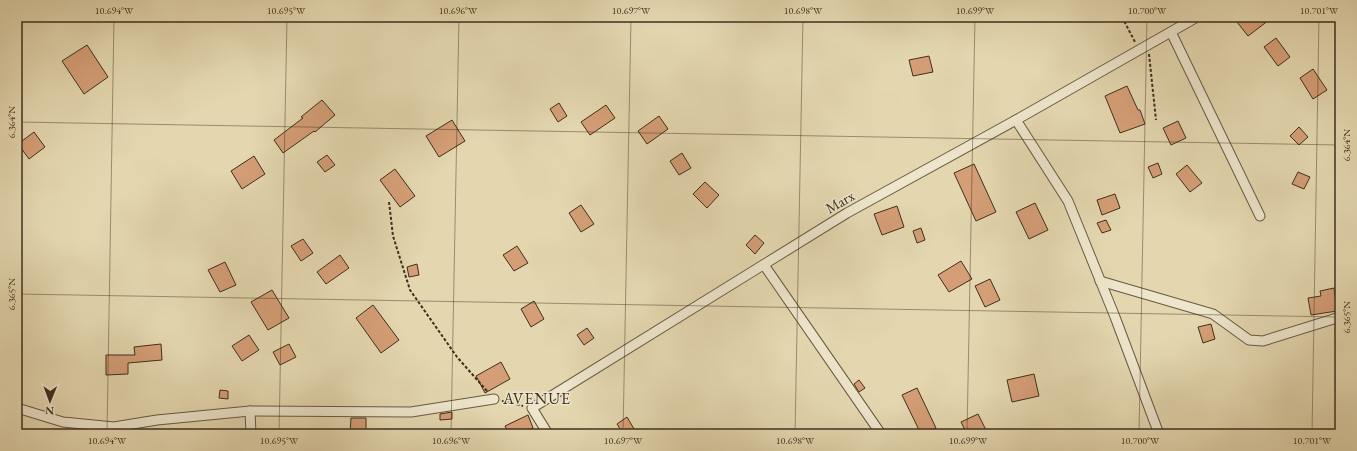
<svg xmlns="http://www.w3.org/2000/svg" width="1357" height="451" font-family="'EB Garamond',serif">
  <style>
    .building { fill: #d59e77; stroke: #3e301c }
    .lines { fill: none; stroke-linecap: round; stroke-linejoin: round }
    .street-casing { stroke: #685a41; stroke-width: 11 }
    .path { stroke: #3e301c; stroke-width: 2; stroke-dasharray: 3 2; stroke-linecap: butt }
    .street { stroke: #ede5cc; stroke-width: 9 }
    .ticks { fill: none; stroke: #3e301c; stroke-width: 1; stroke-opacity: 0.45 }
    .labels { text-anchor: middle; stroke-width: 3; stroke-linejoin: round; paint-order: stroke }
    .street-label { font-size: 15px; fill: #3e301c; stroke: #ede5cc }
    .neighbourhood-label { font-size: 16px; letter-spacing: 1px; fill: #3e301c; stroke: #ede5cc }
    .neatline { fill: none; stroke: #3e301c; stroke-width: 1.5 }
    .ticks-label { font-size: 10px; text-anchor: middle; fill: #3e301c }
  </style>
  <rect width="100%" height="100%" fill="#e4d7b0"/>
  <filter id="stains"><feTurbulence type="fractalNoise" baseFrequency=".005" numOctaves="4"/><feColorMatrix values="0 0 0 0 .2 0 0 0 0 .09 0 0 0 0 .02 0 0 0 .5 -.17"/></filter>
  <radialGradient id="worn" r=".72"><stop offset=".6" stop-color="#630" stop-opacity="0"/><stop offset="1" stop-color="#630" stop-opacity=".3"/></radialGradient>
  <g class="building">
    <polygon points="1233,17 1273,17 1248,36"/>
    <polygon points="1276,38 1290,57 1278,66 1264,47"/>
    <polygon points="87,45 108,77 84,94 62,61"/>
    <polygon points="929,56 933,72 913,76 909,60"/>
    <polygon points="1313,69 1327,90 1313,99 1300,78"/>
    <polygon points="1127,86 1138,110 1140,110 1145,124 1120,133 1105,96"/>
    <polygon points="322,100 335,115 315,132 314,131 283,153 274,140 303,118 301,117"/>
    <polygon points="559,103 567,116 558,122 550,109"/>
    <polygon points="606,105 615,118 590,135 581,122"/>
    <polygon points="659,116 668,129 647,144 638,131"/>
    <polygon points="452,120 465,141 439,157 426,136"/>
    <polygon points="1178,121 1186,138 1171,145 1163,128"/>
    <polygon points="1299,127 1308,137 1299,145 1290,136"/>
    <polygon points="34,132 45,147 29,159 18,144"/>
    <polygon points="682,153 691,168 679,175 670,161"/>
    <polygon points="327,155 335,165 325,172 317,162"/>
    <polygon points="254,156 265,174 242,189 231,171"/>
    <polygon points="1158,163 1162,174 1153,178 1148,167"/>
    <polygon points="974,164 996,212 976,221 954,173"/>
    <polygon points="1187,165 1202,183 1190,192 1176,174"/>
    <polygon points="395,169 415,196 400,207 380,180"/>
    <polygon points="1298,172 1310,177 1304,189 1292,184"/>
    <polygon points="705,182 719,195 707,208 693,194"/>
    <polygon points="1115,194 1120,208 1102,215 1097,200"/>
    <polygon points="1035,203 1048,230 1029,239 1016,212"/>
    <polygon points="581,205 594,224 581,232 569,213"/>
    <polygon points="897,206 904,227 882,235 874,214"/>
    <polygon points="1106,220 1111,230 1102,233 1097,223"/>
    <polygon points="921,228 925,240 917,243 913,231"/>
    <polygon points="755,235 764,243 755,254 746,245"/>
    <polygon points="303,239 313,253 301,261 291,246"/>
    <polygon points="517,246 528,263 514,271 503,255"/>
    <polygon points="340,255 349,268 326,284 317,272"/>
    <polygon points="961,261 972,279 949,292 938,275"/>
    <polygon points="225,262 236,285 220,292 208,270"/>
    <polygon points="417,264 419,275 409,277 407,267"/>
    <polygon points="990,279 1000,300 985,307 975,286"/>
    <polygon points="1334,288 1337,311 1311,315 1308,298 1321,296 1320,291"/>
    <polygon points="272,290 289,318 268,330 251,302"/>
    <polygon points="534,301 544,319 531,327 521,309"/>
    <polygon points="373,305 399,340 381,353 356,318"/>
    <polygon points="1211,324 1215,339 1203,343 1198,327"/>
    <polygon points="587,328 594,338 584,345 577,335"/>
    <polygon points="249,335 259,350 242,361 232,346"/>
    <polygon points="161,344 162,360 128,363 128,374 106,375 106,355 135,355 134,347"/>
    <polygon points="289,344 296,357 280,365 273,352"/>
    <polygon points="501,362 510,379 485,393 476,376"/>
    <polygon points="1034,374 1039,396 1012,402 1007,380"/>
    <polygon points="859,380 865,388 859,392 854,384"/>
    <polygon points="917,388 936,428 923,434 921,434 902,395"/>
    <polygon points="220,390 228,391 228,399 219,398"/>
    <polygon points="452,412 452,419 440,420 440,414"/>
    <polygon points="978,414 988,434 967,434 961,422"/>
    <polygon points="528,415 533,428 521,434 509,434 505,426"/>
    <polygon points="627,417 637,434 623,434 617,424"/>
    <polygon points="351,418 366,418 366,434 350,434"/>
  </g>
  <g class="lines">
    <defs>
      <g id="street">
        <polyline points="1171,32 1260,216"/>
        <polyline points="1016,120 1068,201 1115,317 1159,434"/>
        <polyline points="764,265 881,434"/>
        <polyline points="1100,281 1213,314 1249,340 1263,341 1340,317"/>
        <polyline points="17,408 63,422 114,427 157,420 250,411 411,412 494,399"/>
        <polyline points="250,411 251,434"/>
        <polyline points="548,434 532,408 847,213 1016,120 1197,17"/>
      </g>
    </defs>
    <use href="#street" class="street-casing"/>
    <g class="path">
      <polyline points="1122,17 1135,42"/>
      <polyline points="1149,54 1156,120"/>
      <polyline points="389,202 393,236 410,290 457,357 487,391"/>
      <polyline points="502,401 523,406"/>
    </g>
    <use href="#street" class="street"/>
  </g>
  <path class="ticks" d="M17,122L1340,145M17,294L1340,317M107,434L114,17M279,434L287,17M451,434L459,17M623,434L631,17M795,434L803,17M967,434L975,17M1139,434L1147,17M1312,434L1319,17"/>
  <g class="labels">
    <g class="street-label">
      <text transform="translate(840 202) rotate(-30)" y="5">Marx</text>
    </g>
    <g class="neighbourhood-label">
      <text x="537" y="404">AVENUE</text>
    </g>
  </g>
  <rect width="1357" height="451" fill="none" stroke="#e4d7b0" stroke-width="44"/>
  <g transform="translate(50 401) rotate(181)" stroke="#ede5cc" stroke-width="3" paint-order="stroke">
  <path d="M0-3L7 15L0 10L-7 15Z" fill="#3e301c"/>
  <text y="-6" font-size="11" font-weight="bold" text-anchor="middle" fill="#3e301c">N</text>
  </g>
  <rect x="22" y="22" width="1313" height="407" class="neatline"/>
  <g class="ticks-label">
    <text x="114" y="14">10.694°W</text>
    <text x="286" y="14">10.695°W</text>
    <text x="458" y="14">10.696°W</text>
    <text x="631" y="14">10.697°W</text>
    <text x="803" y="14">10.698°W</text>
    <text x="975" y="14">10.699°W</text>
    <text x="1147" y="14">10.700°W</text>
    <text x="1319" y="14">10.701°W</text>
    <text transform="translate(11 122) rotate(-90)" y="4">6.364°N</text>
    <text transform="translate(1346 145) rotate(-90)" y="4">6.364°N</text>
    <text transform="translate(11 294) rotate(-90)" y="4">6.365°N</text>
    <text transform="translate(1346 317) rotate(-90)" y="4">6.365°N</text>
    <text x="107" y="444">10.694°W</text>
    <text x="279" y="444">10.695°W</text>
    <text x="451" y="444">10.696°W</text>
    <text x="623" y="444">10.697°W</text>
    <text x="795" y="444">10.698°W</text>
    <text x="968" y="444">10.699°W</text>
    <text x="1140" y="444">10.700°W</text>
    <text x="1312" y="444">10.701°W</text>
  </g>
  <rect width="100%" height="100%" filter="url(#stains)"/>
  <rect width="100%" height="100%" fill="url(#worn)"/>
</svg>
